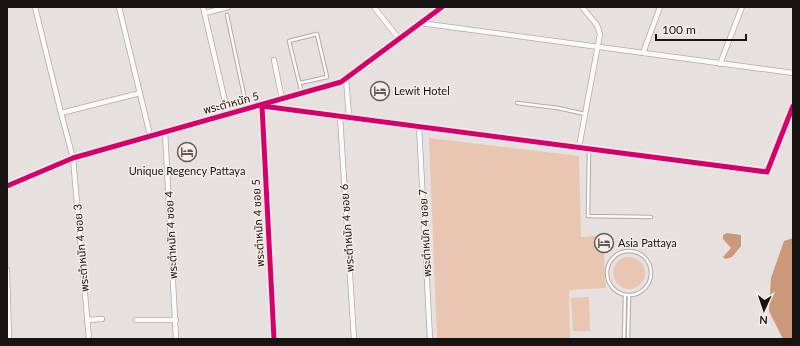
<svg xmlns="http://www.w3.org/2000/svg" width="800" height="346" font-family="Lato,'Noto Sans Thai',sans-serif">
  <style>
    .green { fill: #e8c6b2 }
    .water { fill: #cb9879 }
    .lines { fill: none; stroke-linecap: round; stroke-linejoin: round }
    .lane-casing { stroke: #afaba9; stroke-width: 4.5 }
    .street-casing { stroke: #afaba9; stroke-width: 6 }
    .lane { stroke: #fbfafa; stroke-width: 2.5 }
    .street { stroke: #fbfafa; stroke-width: 4.5 }
    .cycleway-casing { stroke: #f6ede8; stroke-width: 8 }
    .cycleway { stroke: #d6006c; stroke-width: 5 }
    .labels { text-anchor: middle; stroke-width: 3; stroke-linejoin: round; paint-order: stroke }
    .poi-label { font-size: 11px; fill: #161311; stroke: #f6ede8; text-anchor: start }
    .street-label { font-size: 11px; fill: #161311; stroke: #f6ede8 }
  </style>
  <rect width="100%" height="100%" fill="#e6e1de"/>
  <g class="green">
    <polygon points="429,138 579,156 581,237 607,235 604,259 606,288 569,290 570,338 437,339"/>
    <circle cx="629" cy="273" r="16"/>
    <polygon points="589,297 590,331 573,331 571,298"/>
  </g>
  <g class="water">
    <polygon points="727,233 741,235 741,246 732,257 725,259 723,257 731,248 723,239 723,235"/>
    <polygon points="793,238 793,339 783,339 769,311 771,278 784,241"/>
  </g>
  <g class="lines">
    <defs>
      <g id="lane">
        <polyline points="227,15 247,109"/>
        <polyline points="300,83 327,77 317,34 289,41 302,94"/>
        <polyline points="517,103 558,108 585,114"/>
        <polyline points="589,149 588,216 651,217"/>
        <circle cx="629" cy="273" r="22"/>
        <polyline points="624,339 625,295"/>
        <polyline points="628,339 629,295"/>
      </g>
      <g id="street">
        <polyline points="35,7 61,113 73,158 89,339"/>
        <polyline points="119,7 150,135"/>
        <polyline points="203,7 228,114"/>
        <polyline points="374,7 399,39"/>
        <polyline points="205,13 228,7"/>
        <polyline points="420,23 793,73"/>
        <polyline points="643,53 660,7"/>
        <polyline points="274,60 282,99"/>
        <polyline points="720,64 742,7"/>
        <polyline points="346,78 349,117"/>
        <polyline points="61,113 140,93"/>
        <polyline points="340,116 354,339"/>
        <polyline points="419,126 430,339"/>
        <polyline points="165,131 176,339"/>
        <polyline points="579,147 600,34 597,25 582,7"/>
        <polyline points="7,186 73,158 341,82 442,7"/>
        <polyline points="7,270 9,339"/>
        <polyline points="87,320 102,319"/>
        <polyline points="136,320 176,320"/>
        <polyline points="274,339 262,106 767,172 793,106"/>
      </g>
    </defs>
    <use href="#lane" class="lane-casing"/>
    <use href="#street" class="street-casing"/>
    <use href="#lane" class="lane"/>
    <use href="#street" class="street"/>
    <defs>
      <g id="cycleway">
        <polyline points="7,186 73,158 341,82 442,7"/>
        <polyline points="274,339 262,106 767,172 793,106"/>
      </g>
    </defs>
    <use href="#cycleway" class="cycleway-casing"/>
    <use href="#cycleway" class="cycleway"/>
  </g>
  <defs>
    <symbol id="hotel-ring" viewBox="-11 -11 22 22"><circle r="9.5" fill="#f6ede8" stroke="#5f5b59" stroke-width="1.5"/><path d="M-6-4.5h1.5V1H6V5H4.5V3h-9V5H-6ZM-4 0a1.8 1.8 0 1 1 3.6 0ZM.5 0V-2.5h3Q6-2.5 6 0Z" fill="#5f5b59"/></symbol>
  </defs>
  <g fill-rule="evenodd">
    <use href="#hotel-ring" x="369" y="80" width="22" height="22"/>
    <use href="#hotel-ring" x="176" y="141" width="22" height="22"/>
    <use href="#hotel-ring" x="593" y="232" width="22" height="22"/>
  </g>
  <g class="labels">
    <g class="poi-label">
      <text x="394" y="95">Lewit Hotel</text>
      <text x="187" y="175" text-anchor="middle">Unique Regency Pattaya</text>
      <text x="618" y="247">Asia Pattaya</text>
    </g>
    <g class="street-label">
      <text transform="translate(231 103) rotate(-15)" y="4">พระตำหนัก 5</text>
      <text transform="translate(258 223) rotate(-93)" y="4">พระตำหนัก 4 ซอย 5</text>
      <text transform="translate(347 228) rotate(-94)" y="4">พระตำหนัก 4 ซอย 6</text>
      <text transform="translate(425 233) rotate(-93)" y="4">พระตำหนัก 4 ซอย 7</text>
      <text transform="translate(171 235) rotate(-93)" y="4">พระตำหนัก 4 ซอย 4</text>
      <text transform="translate(81 248) rotate(-95)" y="4">พระตำหนัก 4 ซอย 3</text>
    </g>
  </g>
  <rect width="800" height="346" fill="none" stroke="#161311" stroke-width="16"/>
  <g transform="translate(764 310) rotate(183)" stroke="#f6ede8" stroke-width="3" paint-order="stroke">
  <path d="M0-3L7 15L0 10L-7 15Z" fill="#161311"/>
  <text y="-6" font-size="11" font-weight="bold" text-anchor="middle" fill="#161311">N</text>
  </g>
  <path d="M656 34v6h90v-6" fill="none" stroke="#161311" stroke-width="2"/>
  <text x="662" y="34" font-size="12" fill="#161311" stroke="#f6ede8" stroke-width="3" paint-order="stroke">100 m</text>
</svg>
